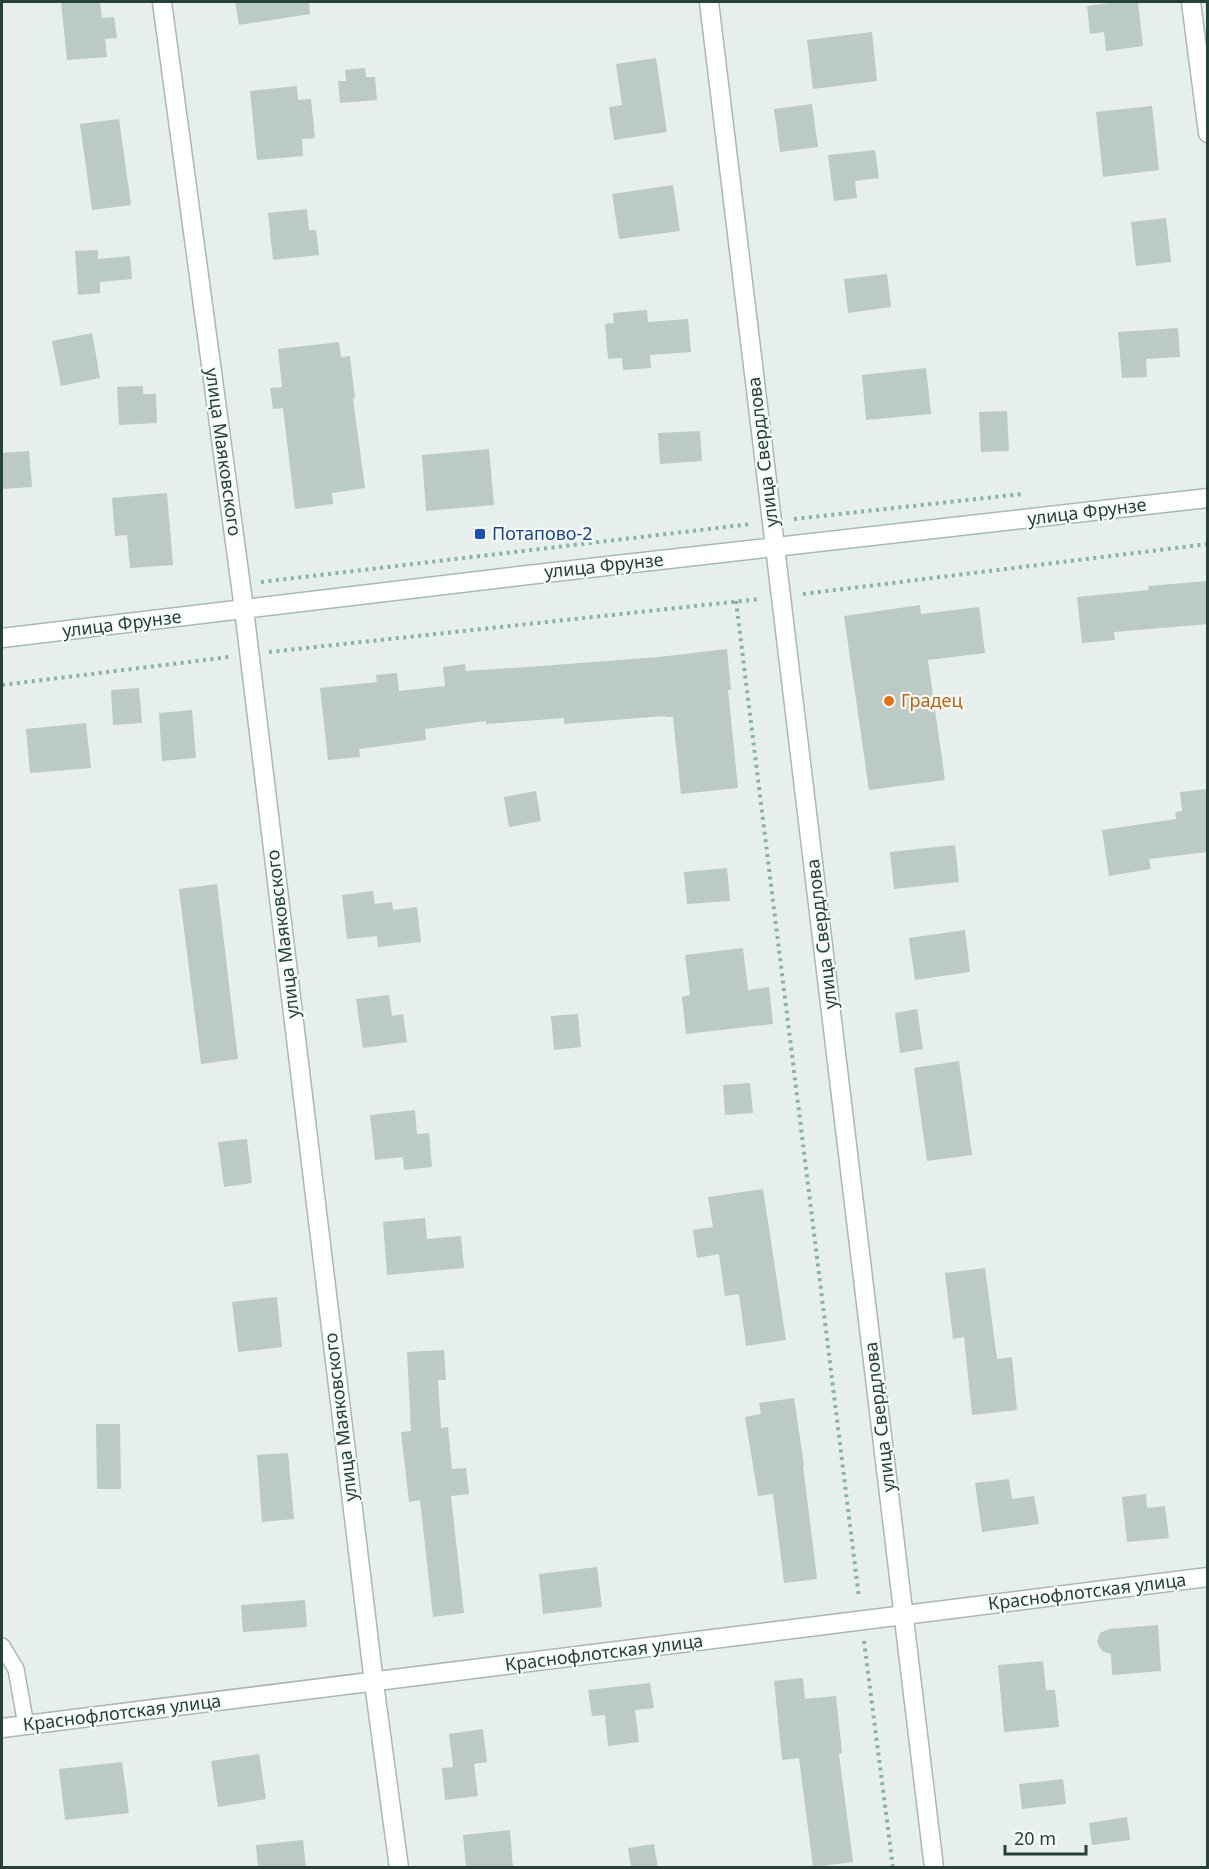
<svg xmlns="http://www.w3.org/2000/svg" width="1209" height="1869" font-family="'Noto Sans',sans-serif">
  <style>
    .building { fill: #bbcac4 }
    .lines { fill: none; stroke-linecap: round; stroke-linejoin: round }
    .service-casing { stroke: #a8b8b2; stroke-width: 18 }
    .minor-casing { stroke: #a8b8b2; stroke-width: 21 }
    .tertiary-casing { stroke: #a8b8b2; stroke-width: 21 }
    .secondary-casing { stroke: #a4bbb3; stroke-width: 21 }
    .path { stroke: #86b3a5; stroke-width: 4; stroke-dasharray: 3 4.5; stroke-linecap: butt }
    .service { stroke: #fff; stroke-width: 15 }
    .minor { stroke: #fff; stroke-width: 18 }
    .tertiary { stroke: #fff; stroke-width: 18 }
    .secondary { stroke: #fff; stroke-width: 18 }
    .transit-dot { fill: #1a4fb4; stroke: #f7fbf9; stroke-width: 2 }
    .food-dot { fill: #e8710a; stroke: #f7fbf9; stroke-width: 2 }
    .labels { text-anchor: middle; stroke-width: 4.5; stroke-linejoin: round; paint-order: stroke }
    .street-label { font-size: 18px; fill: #24423a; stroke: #f7fbf9 }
    .transit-label { font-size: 18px; fill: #164399; stroke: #f7fbf9; text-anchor: start }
    .food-label { font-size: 18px; fill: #c56008; stroke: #f7fbf9; text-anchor: start }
  </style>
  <rect width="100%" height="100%" fill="#e6efeb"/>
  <g class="building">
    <polygon points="61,2 100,2 102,18 114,17 117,38 105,39 107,57 67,60"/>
    <polygon points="235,2 309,2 310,14 239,25"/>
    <polygon points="1116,2 1138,2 1143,46 1106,51 1104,32 1090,34 1087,6"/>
    <polygon points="872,32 877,81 813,89 807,40"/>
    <polygon points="656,58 667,132 614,140 609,107 622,105 616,64"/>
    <polygon points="365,68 366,77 375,77 377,100 340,103 338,81 346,81 345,70"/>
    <polygon points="297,86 298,100 311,99 315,138 302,139 303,156 257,160 250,91"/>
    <polygon points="812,104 818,147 780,152 774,109"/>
    <polygon points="1152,106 1159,170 1103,177 1096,112"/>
    <polygon points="119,119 131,205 92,210 80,124"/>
    <polygon points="875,150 879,178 855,181 857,198 834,201 828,155"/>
    <polygon points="673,185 680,231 619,239 612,194"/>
    <polygon points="307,209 309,230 316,230 319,255 273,260 268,213"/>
    <polygon points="1166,218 1171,262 1136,266 1131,222"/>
    <polygon points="98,250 98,259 130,256 132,279 100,282 100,293 78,295 75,251"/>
    <polygon points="887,274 891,307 848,313 844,279"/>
    <polygon points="647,310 648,322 688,319 691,352 650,355 651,368 623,370 622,358 608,359 605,324 614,323 613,313"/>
    <polygon points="1178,328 1180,357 1146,359 1147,377 1122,378 1118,332"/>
    <polygon points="92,333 100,378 61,386 52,341"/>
    <polygon points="339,342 341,357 350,356 355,398 353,399 365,488 332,493 333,504 295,509 283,408 273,409 270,388 282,387 278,349"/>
    <polygon points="926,368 931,414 866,420 862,375"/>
    <polygon points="143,386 143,394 156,394 157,423 119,425 117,387"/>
    <polygon points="1007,411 1009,451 981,452 979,412"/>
    <polygon points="700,431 702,461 660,464 658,433"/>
    <polygon points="489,449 494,505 426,511 422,455"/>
    <polygon points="29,451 32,487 2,489 2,453"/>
    <polygon points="167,493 173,565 130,568 127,535 115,536 112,498"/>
    <polygon points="1208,581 1208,624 1114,632 1115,640 1082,643 1077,597 1149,590 1148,586"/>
    <polygon points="920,605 921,614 979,607 985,653 928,660 945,780 869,790 844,616"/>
    <polygon points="727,649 731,690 728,690 738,788 681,794 673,717 665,717 665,716 564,724 564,718 486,724 486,721 425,729 426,740 359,749 360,757 328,760 320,688 377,682 376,675 397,673 399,691 445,686 443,667 465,664 466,671 542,666 659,657"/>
    <polygon points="139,688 142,723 113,725 111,690"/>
    <polygon points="192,710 196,758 162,761 159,713"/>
    <polygon points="86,723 91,768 30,773 26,729"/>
    <polygon points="1208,789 1208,852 1149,859 1151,869 1109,876 1102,830 1176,819 1175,812 1182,811 1180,792"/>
    <polygon points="536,791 541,821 509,827 504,797"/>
    <polygon points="955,845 959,882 894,889 890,852"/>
    <polygon points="727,868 730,901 687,904 684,872"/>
    <polygon points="217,884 238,1059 201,1064 179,889"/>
    <polygon points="373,891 375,904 392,902 393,910 417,907 421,942 378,947 377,936 347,939 342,895"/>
    <polygon points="965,930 970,972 915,980 909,938"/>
    <polygon points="743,948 748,990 769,987 773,1024 686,1034 682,997 690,995 685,955"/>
    <polygon points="389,995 392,1016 403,1014 407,1042 363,1048 356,999"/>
    <polygon points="917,1009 923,1049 900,1053 895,1013"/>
    <polygon points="578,1014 581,1047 554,1050 551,1016"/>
    <polygon points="959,1061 972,1155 927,1161 914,1068"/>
    <polygon points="750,1083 753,1113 725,1115 723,1085"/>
    <polygon points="415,1110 417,1134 429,1133 432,1167 404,1170 403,1157 375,1160 370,1115"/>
    <polygon points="247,1139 252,1183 224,1187 218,1142"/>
    <polygon points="763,1189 786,1340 746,1346 739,1294 725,1296 719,1254 697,1258 693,1230 713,1227 708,1197"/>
    <polygon points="425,1218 427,1239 461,1236 464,1268 387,1275 383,1222"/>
    <polygon points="985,1268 997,1359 1012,1357 1017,1410 972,1415 964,1337 953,1339 945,1273"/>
    <polygon points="277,1297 282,1347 238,1352 232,1302"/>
    <polygon points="444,1350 446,1380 438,1380 441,1428 448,1427 452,1469 466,1468 469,1494 451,1496 464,1613 433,1617 420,1500 409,1502 401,1432 411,1431 407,1352"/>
    <polygon points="794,1398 804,1465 803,1465 817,1579 784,1583 773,1494 758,1496 745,1417 761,1414 759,1403"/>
    <polygon points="96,1424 120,1424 121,1489 97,1489"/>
    <polygon points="288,1453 294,1519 262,1522 257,1455"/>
    <polygon points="1009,1479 1012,1499 1034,1496 1039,1524 982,1532 975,1483"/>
    <polygon points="1146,1494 1147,1508 1165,1506 1169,1538 1127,1542 1122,1497"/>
    <polygon points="597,1567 602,1607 543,1614 539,1574"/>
    <polygon points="305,1600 307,1627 243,1632 241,1605"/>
    <polygon points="1158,1625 1161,1671 1112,1675 1111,1654 1102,1651 1097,1642 1100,1633 1109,1629"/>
    <polygon points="1043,1661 1046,1690 1055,1690 1059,1727 1004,1732 998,1665"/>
    <polygon points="803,1678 805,1699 836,1696 842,1753 839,1754 853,1862 813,1867 799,1758 782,1760 774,1681"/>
    <polygon points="650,1683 654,1708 635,1710 639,1742 608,1746 605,1715 592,1716 588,1690"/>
    <polygon points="483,1729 487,1762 474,1764 478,1796 445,1800 442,1768 453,1767 449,1734"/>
    <polygon points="259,1754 266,1799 218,1807 211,1761"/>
    <polygon points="122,1762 129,1813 65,1820 59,1769"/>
    <polygon points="1063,1779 1066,1804 1022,1809 1019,1784"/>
    <polygon points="1127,1817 1130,1840 1092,1845 1089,1823"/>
    <polygon points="510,1830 513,1868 466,1868 463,1835"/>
    <polygon points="303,1840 306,1868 258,1868 256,1845"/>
    <polygon points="654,1844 658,1868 631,1868 628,1848"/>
  </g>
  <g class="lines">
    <defs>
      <polyline id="service" points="2,1646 16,1669 26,1725"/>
      <g id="minor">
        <polyline points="162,2 244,609 374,1683 399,1868"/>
        <polyline points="709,2 775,547"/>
        <polyline points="1191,2 1208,133"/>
        <polyline points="2,1728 1208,1577"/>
      </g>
      <polyline id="tertiary" points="775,547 934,1868"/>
      <polyline id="secondary" points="2,638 519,576 1208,498"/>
    </defs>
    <use href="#service" class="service-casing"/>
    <use href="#minor" class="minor-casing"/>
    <use href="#tertiary" class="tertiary-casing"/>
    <use href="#secondary" class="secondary-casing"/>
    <g class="path">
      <polyline points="794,519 1022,494"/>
      <polyline points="261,582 751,524"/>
      <polyline points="803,594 1208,544"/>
      <polyline points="736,601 859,1598"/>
      <polyline points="269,652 760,599"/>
      <polyline points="2,685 229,657"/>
      <polyline points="864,1641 893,1868"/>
    </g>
    <use href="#service" class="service"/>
    <use href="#minor" class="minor"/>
    <use href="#tertiary" class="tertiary"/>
    <use href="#secondary" class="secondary"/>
  </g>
  <rect class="transit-dot" x="474" y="528" width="12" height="12" rx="3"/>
  <circle class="food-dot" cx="889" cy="701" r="6"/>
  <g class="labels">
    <g class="street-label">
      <text transform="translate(223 452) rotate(82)" y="6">улица Маяковского</text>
      <text transform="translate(763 452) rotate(-97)" y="6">улица Свердлова</text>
      <text transform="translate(1087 512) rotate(-7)" y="6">улица Фрунзе</text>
      <text transform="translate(604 566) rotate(-6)" y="6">улица Фрунзе</text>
      <text transform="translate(122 624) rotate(-7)" y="6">улица Фрунзе</text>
      <text transform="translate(283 934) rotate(-97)" y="6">улица Маяковского</text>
      <text transform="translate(822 934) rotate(-97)" y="6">улица Свердлова</text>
      <text transform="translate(341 1417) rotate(-97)" y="6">улица Маяковского</text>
      <text transform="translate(880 1417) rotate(-97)" y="6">улица Свердлова</text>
      <text transform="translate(1087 1592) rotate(-7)" y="6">Краснофлотская улица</text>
      <text transform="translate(604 1653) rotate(-7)" y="6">Краснофлотская улица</text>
      <text transform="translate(122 1713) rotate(-7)" y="6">Краснофлотская улица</text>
    </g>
    <g class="transit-label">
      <text x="492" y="540">Потапово-2</text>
    </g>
    <g class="food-label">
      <text x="901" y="707">Градец</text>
    </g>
  </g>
  <rect width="1209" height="1869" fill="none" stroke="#24423a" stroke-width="6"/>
  <path d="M1005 1845v9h81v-9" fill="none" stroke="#24423a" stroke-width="3"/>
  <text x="1014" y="1845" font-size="18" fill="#24423a" stroke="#f7fbf9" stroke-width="4.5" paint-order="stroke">20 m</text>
</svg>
